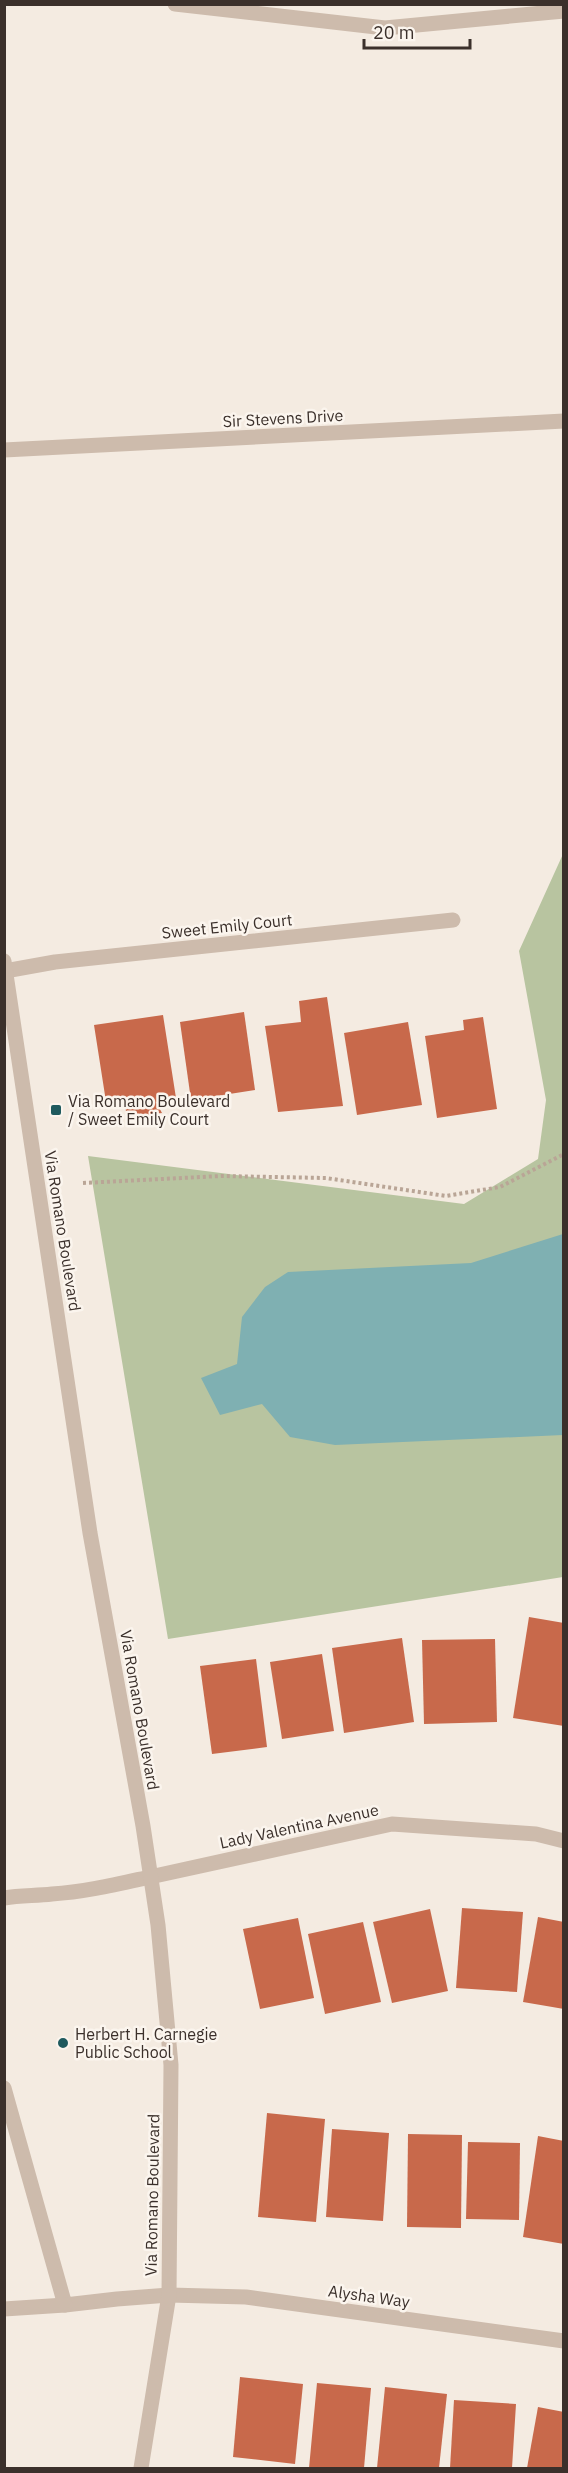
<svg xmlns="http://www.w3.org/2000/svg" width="568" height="2473" font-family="'IBM Plex Sans',sans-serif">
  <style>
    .green { fill: #b8c4a0 }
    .water { fill: #7fb0b2 }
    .building { fill: #c8694b }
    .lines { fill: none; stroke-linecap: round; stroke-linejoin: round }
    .path { stroke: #b9a596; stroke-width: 4; stroke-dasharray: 3 3; stroke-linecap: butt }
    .service { stroke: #cdbbac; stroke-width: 15 }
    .minor { stroke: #cdbbac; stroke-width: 15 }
    .tertiary { stroke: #cdbbac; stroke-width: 15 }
    .poi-dot { fill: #1f5a5e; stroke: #fbf5ee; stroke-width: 2 }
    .labels { text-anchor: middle; stroke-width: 5; stroke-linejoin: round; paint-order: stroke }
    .street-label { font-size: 16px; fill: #3b302b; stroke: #fbf5ee }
    .poi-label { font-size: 16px; fill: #3b302b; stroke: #fbf5ee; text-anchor: start }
  </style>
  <rect width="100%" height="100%" fill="#f4ebe1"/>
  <polygon class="green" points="563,854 563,1577 168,1639 88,1156 464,1204 538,1159 546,1100 519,951"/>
  <polygon class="water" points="563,1234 563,1435 335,1445 290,1437 262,1404 220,1415 201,1378 237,1364 242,1317 265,1287 288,1272 471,1263"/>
  <g class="building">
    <polygon points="327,997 343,1106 278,1112 265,1026 301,1022 299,1001"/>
    <polygon points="244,1012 255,1090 191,1100 180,1022"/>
    <polygon points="163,1015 176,1098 156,1102 162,1113 127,1118 125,1105 107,1108 94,1025"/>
    <polygon points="483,1017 497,1109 437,1118 425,1036 464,1030 463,1020"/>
    <polygon points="408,1022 422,1105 357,1115 344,1033"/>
    <polygon points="529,1617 564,1623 564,1726 513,1718"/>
    <polygon points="402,1638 414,1722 344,1733 332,1648"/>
    <polygon points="495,1639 497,1722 424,1724 422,1640"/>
    <polygon points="322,1654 334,1731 282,1739 270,1662"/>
    <polygon points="256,1659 267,1747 212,1754 200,1666"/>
    <polygon points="462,1908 523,1912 517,1992 456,1988"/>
    <polygon points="430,1909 448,1991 392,2003 373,1922"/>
    <polygon points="538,1917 564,1922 564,2009 523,2002"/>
    <polygon points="298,1918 314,1998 260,2009 243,1929"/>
    <polygon points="363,1922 381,2002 325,2014 308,1934"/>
    <polygon points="267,2113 325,2119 316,2222 258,2217"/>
    <polygon points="332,2129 389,2133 383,2221 326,2217"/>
    <polygon points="408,2134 462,2135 461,2228 407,2227"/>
    <polygon points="538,2136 564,2141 564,2244 523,2237"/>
    <polygon points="468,2142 520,2143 519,2220 466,2219"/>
    <polygon points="240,2377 303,2384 295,2464 233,2457"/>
    <polygon points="317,2383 371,2388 364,2468 309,2468"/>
    <polygon points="385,2387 447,2394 439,2468 377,2468"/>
    <polygon points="454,2400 516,2404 512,2468 450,2468"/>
    <polygon points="538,2407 564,2412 564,2468 527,2468"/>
  </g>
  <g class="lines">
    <polyline class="path" points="83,1183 221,1176 326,1178 446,1196 500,1187 564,1154"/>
    <g class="service">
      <path d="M4,1898C21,1895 35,1896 52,1894C85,1892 118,1884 150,1877"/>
      <polyline points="4,2088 65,2305 117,2299 169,2295"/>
      <polyline points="4,2309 65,2305"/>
    </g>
    <g class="minor">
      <polyline points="175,4 385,28 564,11"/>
      <polyline points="4,450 564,421"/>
      <polyline points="5,971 55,962 453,920"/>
      <polyline points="150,1877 392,1824 536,1834 564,1841"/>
      <polyline points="169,2295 246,2297 564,2341"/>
    </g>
    <polyline class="tertiary" points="4,961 90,1533 143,1826 158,1925 171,2065 169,2295 141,2468"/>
  </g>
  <g class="poi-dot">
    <rect x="50" y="1104" width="12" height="12" rx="3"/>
    <circle cx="63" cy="2043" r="6"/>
  </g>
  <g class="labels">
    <g class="street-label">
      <text transform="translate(283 418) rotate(-3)" y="6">Sir Stevens Drive</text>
      <text transform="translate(227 926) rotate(-6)" y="6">Sweet Emily Court</text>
      <text transform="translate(63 1231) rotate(81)" y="6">Via Romano Boulevard</text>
      <text transform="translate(140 1710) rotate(80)" y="6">Via Romano Boulevard</text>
      <text transform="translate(299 1826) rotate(-12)" y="6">Lady Valentina Avenue</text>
      <text transform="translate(152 2195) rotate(-89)" y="6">Via Romano Boulevard</text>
      <text transform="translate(369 2296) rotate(8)" y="6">Alysha Way</text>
    </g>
    <g class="poi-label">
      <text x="68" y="1107">Via Romano Boulevard<tspan x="68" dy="18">/ Sweet Emily Court</tspan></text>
      <text x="75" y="2040">Herbert H. Carnegie<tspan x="75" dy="18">Public School</tspan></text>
    </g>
  </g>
  <rect width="568" height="2473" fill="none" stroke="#3b302b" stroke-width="12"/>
  <path d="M364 39v9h106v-9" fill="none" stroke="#3b302b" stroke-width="3"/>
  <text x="373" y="39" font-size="18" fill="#3b302b" stroke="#fbf5ee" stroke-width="4.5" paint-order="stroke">20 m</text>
</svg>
